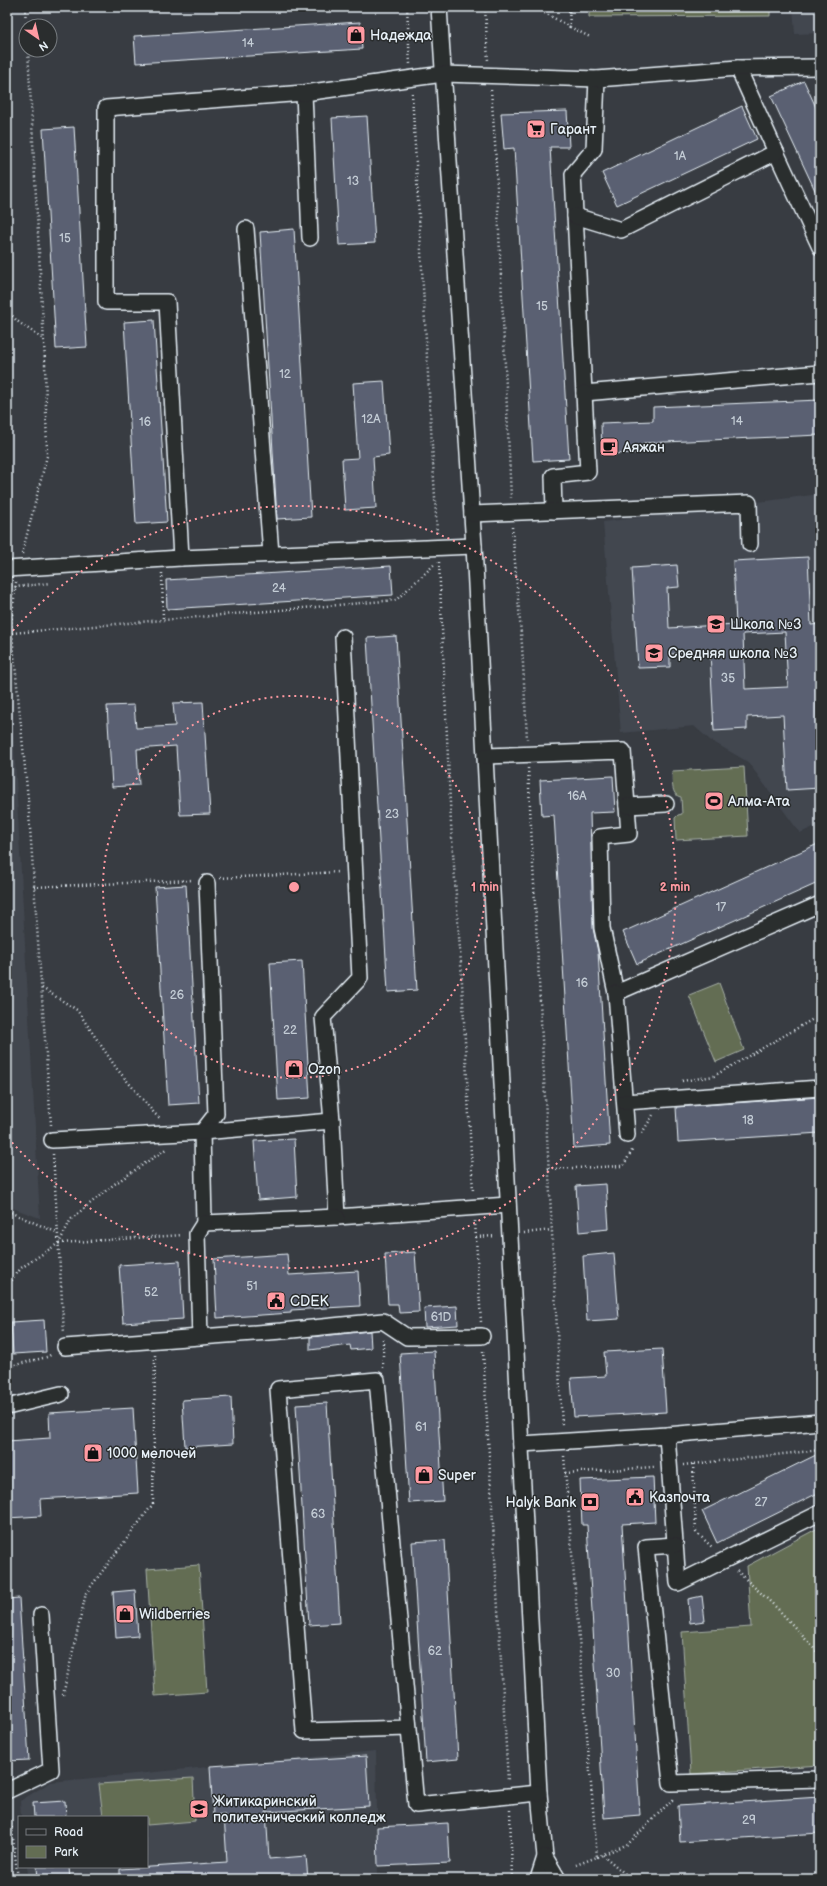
<svg xmlns="http://www.w3.org/2000/svg" width="827" height="1886" font-family="'Balsamiq Sans',sans-serif">
  <style>
    .built { fill: #424750 }
    .green { fill: #636d53; stroke: #a6afa6 }
    .building { fill: #5a6072; stroke: #e8f1f8; fill-rule: evenodd }
    .lines { fill: none; stroke-linecap: round; stroke-linejoin: round }
    .minor-casing { stroke: #e8f1f8; stroke-width: 18 }
    .path { stroke: #e8f1f8; stroke-width: 2.5; stroke-dasharray: 1 3; stroke-linecap: butt }
    .minor { stroke: #2a2d2e; stroke-width: 15 }
    .ring { fill: none; stroke: #ff9aa2; stroke-width: 2; stroke-dasharray: 2 4 }
    .labels { text-anchor: middle; stroke-width: 3; stroke-linejoin: round; paint-order: stroke }
    .number-label { font-size: 12px; fill: #c4cdd6 }
    .poi-label { font-size: 14px; fill: #e8f1f8; stroke: #2a2d2e; text-anchor: start }
    .centre { fill: #ff9aa2; stroke: #2a2d2e; stroke-width: 2 }
    .ring-label { font-size: 12px; text-anchor: middle; font-weight: bold; fill: #ff9aa2; stroke: #2a2d2e; stroke-width: 3; stroke-linejoin: round; paint-order: stroke }
  </style>
  <rect width="100%" height="100%" fill="#383c42"/>
  <filter id="ink" filterUnits="userSpaceOnUse"><feTurbulence type="fractalNoise" baseFrequency=".025" numOctaves="2"/><feDisplacementMap in="SourceGraphic" scale="8" xChannelSelector="R" yChannelSelector="G"/><feConvolveMatrix kernelMatrix="1 2 1 2 8 2 1 2 1" color-interpolation-filters="sRGB"/></filter>
  <g filter="url(#ink)">
    <g class="built">
      <polygon points="793,7 820,7 820,33 795,34"/>
      <polygon points="820,494 820,824 800,833 748,762 710,740 694,726 621,733 603,522"/>
      <polygon points="7,652 9,652 40,1218 7,1206"/>
      <polygon points="376,1751 378,1879 29,1879 27,1867 147,1867 147,1817 21,1817 20,1801 51,1782"/>
    </g>
    <g class="green">
      <polygon points="589,7 770,7 770,16 589,17"/>
      <path d="M744,767L748,836L676,840L675,818L678,815L682,814L681,797C670,795 673,780 672,771Z"/>
      <polygon points="719,983 744,1050 716,1062 689,995"/>
      <polygon points="820,1527 820,1765 691,1774 682,1632 751,1627 747,1566"/>
      <polygon points="199,1565 207,1692 155,1696 147,1569"/>
      <polygon points="193,1778 195,1821 147,1825 147,1817 103,1817 99,1784"/>
    </g>
    <g class="building">
      <polygon points="360,22 362,49 136,63 134,36"/>
      <polygon points="804,81 820,116 820,201 771,96"/>
      <polygon points="742,106 757,139 617,205 602,173"/>
      <polygon points="567,111 569,147 550,147 569,459 533,461 514,148 504,149 501,113"/>
      <polygon points="367,116 375,243 339,245 332,118"/>
      <polygon points="74,127 87,347 56,349 43,129"/>
      <polygon points="294,229 311,517 277,519 260,232"/>
      <polygon points="154,320 167,522 136,524 124,322"/>
      <polygon points="384,381 389,455 373,457 376,508 345,510 342,459 358,458 353,383"/>
      <polygon points="820,400 820,435 643,443 643,453 602,454 601,423 653,421 653,407"/>
      <path d="M808,557L811,625L820,624V688H816L820,788L787,790L783,715L747,717V729L714,731L710,651L670,654V667L638,668L632,568L677,565L679,587L667,588L669,628L736,624L733,561ZM785,632L788,687L745,689L743,634Z"/>
      <polygon points="391,566 393,595 167,609 166,580"/>
      <polygon points="396,636 417,990 388,992 367,638"/>
      <polygon points="203,702 210,814 180,815 176,746 137,749 139,785 112,787 107,706 134,705 136,728 175,726 173,703"/>
      <polygon points="613,776 615,812 590,813 593,928 598,952 610,1145 574,1148 554,815 542,816 540,780"/>
      <polygon points="820,843 820,882 637,964 623,932"/>
      <polygon points="186,885 199,1103 168,1105 155,887"/>
      <polygon points="302,961 310,1098 278,1100 270,963"/>
      <polygon points="820,1097 820,1133 678,1142 676,1107"/>
      <polygon points="294,1139 297,1197 258,1200 254,1141"/>
      <polygon points="606,1184 609,1229 579,1232 576,1186"/>
      <polygon points="415,1252 419,1312 399,1313 398,1304 388,1304 385,1254"/>
      <polygon points="614,1253 619,1319 587,1321 583,1256"/>
      <polygon points="287,1254 289,1275 358,1271 360,1306 291,1310 291,1313 217,1318 214,1259"/>
      <polygon points="180,1261 183,1319 123,1323 119,1265"/>
      <polygon points="457,1306 458,1325 425,1327 424,1308"/>
      <polygon points="44,1320 46,1352 13,1354 11,1322"/>
      <polygon points="370,1331 371,1348 351,1350 350,1345 310,1350 310,1337"/>
      <polygon points="662,1349 666,1412 574,1417 571,1378 606,1376 604,1352"/>
      <polygon points="434,1351 443,1501 409,1503 400,1353"/>
      <polygon points="231,1397 233,1444 185,1447 182,1400"/>
      <polygon points="327,1403 340,1623 309,1625 296,1405"/>
      <polygon points="133,1408 138,1493 40,1499 41,1516 7,1518 7,1441 50,1438 49,1413"/>
      <polygon points="820,1453 820,1492 717,1543 702,1511"/>
      <polygon points="653,1477 655,1522 622,1524 640,1815 604,1818 587,1525 582,1525 580,1480"/>
      <polygon points="445,1540 458,1759 426,1762 412,1542"/>
      <polygon points="135,1590 138,1636 116,1638 113,1592"/>
      <polygon points="702,1596 705,1621 690,1623 688,1599"/>
      <polygon points="19,1598 29,1760 7,1761 7,1599"/>
      <polygon points="366,1756 369,1806 266,1812 269,1859 306,1856 308,1879 120,1879 120,1869 227,1862 224,1814 213,1815 210,1766"/>
      <polygon points="820,1797 820,1833 680,1842 678,1806"/>
      <polygon points="65,1801 66,1817 34,1817 33,1803"/>
      <polygon points="448,1823 450,1863 378,1866 377,1827"/>
      <polygon points="37,1867 69,1867 70,1879 38,1879"/>
    </g>
    <g class="lines">
      <defs>
        <g id="minor">
          <polyline points="439,7 474,546 539,1793 545,1857 538,1879"/>
          <polyline points="597,79 594,149 573,174 584,393 820,373"/>
          <polyline points="304,93 310,238"/>
          <polyline points="776,152 820,247"/>
          <polyline points="575,216 621,230 776,152 738,68"/>
          <polyline points="246,229 271,554"/>
          <polyline points="554,511 553,476 588,472 584,393"/>
          <polyline points="472,514 749,503 750,544"/>
          <polyline points="181,558 167,302 106,302 106,108 304,93 443,74 597,79 738,68 820,67"/>
          <polyline points="7,569 181,558 474,546"/>
          <polyline points="343,637 360,978 323,1017 332,1121 337,1217 508,1205"/>
          <polyline points="485,756 623,751 629,834 600,837 602,928 616,993 820,904"/>
          <polyline points="627,806 666,804"/>
          <polyline points="207,883 216,1114 202,1132 204,1223 337,1217"/>
          <polyline points="616,993 627,1135"/>
          <polyline points="625,1102 820,1088"/>
          <polyline points="52,1140 202,1132 332,1121"/>
          <polyline points="200,1337 197,1234 204,1223"/>
          <polyline points="65,1347 282,1331 383,1321 407,1337 482,1336"/>
          <polyline points="7,1407 61,1394"/>
          <polyline points="667,1435 678,1583 820,1513"/>
          <polyline points="521,1444 667,1435 820,1422"/>
          <polyline points="675,1545 646,1547 671,1783 820,1779"/>
          <polyline points="409,1728 304,1731 278,1389 377,1380 416,1805 539,1793"/>
          <polyline points="7,1791 51,1770 41,1615"/>
          <polyline points="545,1857 558,1879"/>
        </g>
      </defs>
      <use href="#minor" class="minor-casing"/>
      <g class="path">
        <polyline points="25,7 26,26"/>
        <polyline points="407,7 410,64"/>
        <polyline points="485,7 488,61"/>
        <polyline points="534,7 570,27"/>
        <polyline points="569,7 570,27 590,37"/>
        <polyline points="491,90 495,143 511,498"/>
        <polyline points="412,93 437,533"/>
        <polyline points="7,310 17,321 43,339"/>
        <polyline points="512,527 522,645 527,739"/>
        <polyline points="22,554 47,456 45,362 28,50"/>
        <polyline points="439,562 451,824 461,964 473,1192"/>
        <polyline points="162,573 163,620"/>
        <polyline points="16,582 11,623 28,799 51,1125"/>
        <polyline points="7,585 15,587 50,583"/>
        <polyline points="12,633 396,600 436,563"/>
        <polyline points="528,768 562,1427"/>
        <polyline points="220,878 339,872"/>
        <polyline points="34,887 193,880"/>
        <polyline points="42,988 77,1010 117,1069 155,1114 161,1119"/>
        <polyline points="682,1081 714,1076 820,1015"/>
        <polyline points="642,1133 653,1115"/>
        <polyline points="53,1154 64,1333"/>
        <polyline points="548,1169 623,1166 633,1149"/>
        <polyline points="7,1211 58,1233"/>
        <polyline points="475,1221 481,1322"/>
        <polyline points="524,1233 552,1230"/>
        <polyline points="476,1237 496,1236"/>
        <polyline points="59,1243 182,1235"/>
        <polyline points="7,1287 21,1268 59,1243 71,1219 113,1185 166,1149"/>
        <polyline points="383,1339 383,1368"/>
        <polyline points="483,1351 508,1781"/>
        <polyline points="7,1367 47,1357 52,1354"/>
        <polyline points="564,1456 597,1857 576,1865"/>
        <polyline points="693,1464 696,1532 713,1548"/>
        <polyline points="683,1465 820,1450"/>
        <polyline points="565,1473 654,1467"/>
        <polyline points="737,1571 778,1609 820,1655"/>
        <polyline points="63,1695 86,1593 153,1504 155,1355"/>
        <polyline points="510,1810 512,1879"/>
        <polyline points="7,1812 11,1822 18,1879"/>
        <polyline points="603,1855 631,1879"/>
        <polyline points="597,1857 628,1844 672,1800 676,1800"/>
      </g>
      <use href="#minor" class="minor"/>
    </g>
  </g>
  <g class="ring">
    <circle cx="294" cy="887" r="191"/>
    <path d="M9 635A381 381 0 1 1 9 1139"/>
  </g>
  <defs>
    <symbol id="shop-square" viewBox="-11 -11 22 22"><rect x="-9" y="-9" width="18" height="18" rx="4" fill="#ff9aa2" stroke="#2a2d2e"/><path d="M-5-2.5h2.3a2.7 3.5 0 0 1 5.4 0H5L5.5 6h-11ZM-1.5-2.5h3a1.5 2.3 0 0 0-3 0Z" fill="#111"/></symbol>
    <symbol id="supermarket-square" viewBox="-11 -11 22 22"><rect x="-9" y="-9" width="18" height="18" rx="4" fill="#ff9aa2" stroke="#2a2d2e"/><path d="M-6-5.5h2.5l.6 2H6L4.5 2H-2.5L-4.4-4H-6ZM-1.5 3.2a1.3 1.3 0 1 0 .1 0ZM3 3.2a1.3 1.3 0 1 0 .1 0Z" fill="#111"/></symbol>
    <symbol id="cafe-square" viewBox="-11 -11 22 22"><rect x="-9" y="-9" width="18" height="18" rx="4" fill="#ff9aa2" stroke="#2a2d2e"/><path d="M-5.5-4.5H6V0H3Q3 3.5 0 3.5H-2.5Q-5.5 3.5-5.5 0ZM3-3.2v2h1.7v-2ZM-6 4.5H4V6H-6Z" fill="#111"/></symbol>
    <symbol id="school-square" viewBox="-11 -11 22 22"><rect x="-9" y="-9" width="18" height="18" rx="4" fill="#ff9aa2" stroke="#2a2d2e"/><path d="M0-5L7-2L0 1L-7-2ZM-4 1L0 2.5L4 1V4Q0 6-4 4Z" fill="#111"/></symbol>
    <symbol id="stadium-square" viewBox="-11 -11 22 22"><rect x="-9" y="-9" width="18" height="18" rx="4" fill="#ff9aa2" stroke="#2a2d2e"/><path d="M0-5a6.5 5 0 1 0 0 10a6.5 5 0 1 0 0-10ZM-3.5-1.8h7v3.6h-7Z" fill="#111"/></symbol>
    <symbol id="civic-square" viewBox="-11 -11 22 22"><rect x="-9" y="-9" width="18" height="18" rx="4" fill="#ff9aa2" stroke="#2a2d2e"/><path d="M-.6-6.5H3V-4.5H.6V-3L4-1V1h2V6H-6V1h2V-1L-.6-3ZM-1.2 2.5V6h2.4V2.5Z" fill="#111"/></symbol>
    <symbol id="bank-square" viewBox="-11 -11 22 22"><rect x="-9" y="-9" width="18" height="18" rx="4" fill="#ff9aa2" stroke="#2a2d2e"/><path d="M-6-4H6V4H-6ZM0-2.3a2.3 2.3 0 1 0 0 4.6a2.3 2.3 0 1 0 0-4.6Z" fill="#111"/></symbol>
    <symbol id="university-square" viewBox="-11 -11 22 22"><rect x="-9" y="-9" width="18" height="18" rx="4" fill="#ff9aa2" stroke="#2a2d2e"/><path d="M0-5L7-2L0 1L-7-2ZM-4 1L0 2.5L4 1V4Q0 6-4 4Z" fill="#111"/></symbol>
  </defs>
  <g fill-rule="evenodd">
    <use href="#shop-square" x="345" y="24" width="22" height="22"/>
    <use href="#supermarket-square" x="525" y="118" width="22" height="22"/>
    <use href="#cafe-square" x="598" y="436" width="22" height="22"/>
    <use href="#school-square" x="705" y="613" width="22" height="22"/>
    <use href="#school-square" x="643" y="642" width="22" height="22"/>
    <use href="#stadium-square" x="703" y="790" width="22" height="22"/>
    <use href="#shop-square" x="283" y="1058" width="22" height="22"/>
    <use href="#civic-square" x="265" y="1290" width="22" height="22"/>
    <use href="#shop-square" x="82" y="1442" width="22" height="22"/>
    <use href="#shop-square" x="413" y="1464" width="22" height="22"/>
    <use href="#civic-square" x="624" y="1486" width="22" height="22"/>
    <use href="#bank-square" x="579" y="1491" width="22" height="22"/>
    <use href="#shop-square" x="114" y="1603" width="22" height="22"/>
    <use href="#university-square" x="188" y="1798" width="22" height="22"/>
  </g>
  <g class="labels">
    <g class="number-label">
      <text x="248" y="47">14</text>
      <text x="680" y="160">1А</text>
      <text x="353" y="185">13</text>
      <text x="65" y="242">15</text>
      <text x="542" y="310">15</text>
      <text x="285" y="378">12</text>
      <text x="371" y="423">12А</text>
      <text x="737" y="425">14</text>
      <text x="145" y="426">16</text>
      <text x="279" y="592">24</text>
      <text x="728" y="682">35</text>
      <text x="577" y="800">16А</text>
      <text x="392" y="818">23</text>
      <text x="721" y="911">17</text>
      <text x="582" y="987">16</text>
      <text x="177" y="999">26</text>
      <text x="290" y="1034">22</text>
      <text x="748" y="1124">18</text>
      <text x="252" y="1290">51</text>
      <text x="151" y="1296">52</text>
      <text x="441" y="1321">61D</text>
      <text x="421" y="1431">61</text>
      <text x="761" y="1506">27</text>
      <text x="318" y="1518">63</text>
      <text x="435" y="1655">62</text>
      <text x="613" y="1677">30</text>
      <text x="749" y="1824">29</text>
    </g>
    <g class="poi-label">
      <text x="370" y="40">Надежда</text>
      <text x="550" y="134">Гарант</text>
      <text x="623" y="452">Аяжан</text>
      <text x="730" y="629">Школа №3</text>
      <text x="668" y="658">Средняя школа №3</text>
      <text x="728" y="806">Алма-Ата</text>
      <text x="308" y="1074">Ozon</text>
      <text x="290" y="1306">CDEK</text>
      <text x="107" y="1458">1000 мелочей</text>
      <text x="438" y="1480">Super</text>
      <text x="649" y="1502">Казпочта</text>
      <text x="576" y="1507" text-anchor="end">Halyk Bank</text>
      <text x="139" y="1619">Wildberries</text>
      <text x="213" y="1806">Житикаринский<tspan x="213" dy="16">политехнический колледж</tspan></text>
    </g>
  </g>
  <circle cx="294" cy="887" r="6" class="centre"/>
  <g class="ring-label">
    <text x="485" y="891">1 min</text>
    <text x="675" y="891">2 min</text>
  </g>
  <rect width="827" height="1886" fill="none" stroke="#2a2d2e" stroke-width="24"/>
  <rect x="12" y="12" width="803" height="1862" fill="none" stroke="#e8f1f8" stroke-width="1.5" filter="url(#ink)"/>
  <rect x="18" y="1816" width="130" height="52" fill="#2a2d2e" stroke="#767b7f"/>
  <rect x="26" y="1829" width="20" height="6" fill="#2a2d2e" stroke="#767b7f"/>
  <text x="54" y="1836" font-size="12" fill="#e8f1f8">Road</text>
  <rect x="26" y="1846" width="20" height="12" fill="#636d53" stroke="#767b7f"/>
  <text x="54" y="1856" font-size="12" fill="#e8f1f8">Park</text>
  <g transform="translate(38 38) rotate(146)"><circle r="19" fill="#2a2d2e" stroke="#767b7f"/>
  <path d="M0-3L7 15L0 10L-7 15Z" fill="#ff9aa2"/>
  <text y="-6" font-size="11" font-weight="bold" text-anchor="middle" fill="#e8f1f8">N</text>
  </g>
</svg>
